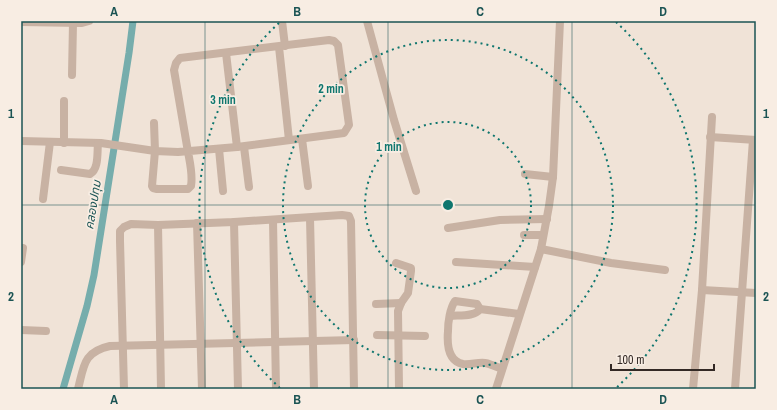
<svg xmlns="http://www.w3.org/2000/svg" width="777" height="410" font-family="'Archivo Narrow','Noto Sans Thai',sans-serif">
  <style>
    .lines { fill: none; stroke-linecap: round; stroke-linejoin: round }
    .canal { stroke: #76adac; stroke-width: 7 }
    .minor { stroke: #c8b2a3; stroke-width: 8 }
    .grid { fill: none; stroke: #1b5454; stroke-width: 1; stroke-opacity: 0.55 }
    .ring { fill: none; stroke: #0f766e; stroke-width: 2; stroke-dasharray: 2 4 }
    .labels { text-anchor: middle; stroke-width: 3.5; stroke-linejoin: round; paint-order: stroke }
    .water-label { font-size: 12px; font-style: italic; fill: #1b5454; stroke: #f8ede3 }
    .centre { fill: #0f766e; stroke: #f8ede3; stroke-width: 2 }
    .ring-label { font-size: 12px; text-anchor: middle; font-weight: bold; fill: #0f766e; stroke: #f8ede3; stroke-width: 3.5; stroke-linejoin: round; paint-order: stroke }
    .neatline { fill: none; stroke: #1b5454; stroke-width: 1.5 }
    .grid-label { font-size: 13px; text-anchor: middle; font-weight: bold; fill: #1b5454 }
  </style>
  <rect width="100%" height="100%" fill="#f0e3d7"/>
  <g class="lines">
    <polyline class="canal" points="63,389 87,306 94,275 129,53 133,21"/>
    <g class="minor">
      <polyline points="282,21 285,46"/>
      <polyline points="367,21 394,120 416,191"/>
      <polyline points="21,22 82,23 89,21"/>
      <polyline points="279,47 289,140"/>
      <polyline points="226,53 237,147"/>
      <polyline points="72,75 73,23"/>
      <polyline points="710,137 756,140"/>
      <polyline points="302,139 308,186"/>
      <path d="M21,141L101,143L155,151L178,152L237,147L344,133L349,125L338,45L334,41L329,40L180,58L176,63L174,70L188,152C190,163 193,175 191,186L188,189H157L153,188L152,186L155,151L154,123"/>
      <polyline points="64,143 64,101"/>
      <polyline points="244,147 249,187"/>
      <polyline points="219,149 223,191"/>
      <path d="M61,170L90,174C99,169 97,153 98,143"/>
      <polyline points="525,174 553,177"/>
      <polyline points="43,199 50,142"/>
      <polyline points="310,218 314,389"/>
      <polyline points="273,220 276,389"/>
      <polyline points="234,222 238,389"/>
      <polyline points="197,223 202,389"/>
      <polyline points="158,225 161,389"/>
      <polyline points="448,228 500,220 547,219"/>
      <polyline points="524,235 543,235"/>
      <polyline points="541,249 611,263 665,270"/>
      <polyline points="21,262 23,248"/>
      <polyline points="456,262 535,267"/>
      <polyline points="396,263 411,268 411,271 408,293 401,303 398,311 399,389"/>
      <polyline points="702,290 756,293"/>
      <polyline points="376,304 401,303"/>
      <path d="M450,316C459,315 475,317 480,309"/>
      <polyline points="21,330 46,331"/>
      <polyline points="377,335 425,336"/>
      <path d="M502,369C497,367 491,364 485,363C478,362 470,365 463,364C447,361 447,343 448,331C448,322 450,308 455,301L477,304L480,309L519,314"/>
      <path d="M78,389C84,366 83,352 110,346L354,340"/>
      <polyline points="124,389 120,241 120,231 124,227 131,224 158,225 234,222 342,215 349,216 351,221 354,389"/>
      <polyline points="496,389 541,249 549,206 553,177 560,21"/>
      <polyline points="693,389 702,290 712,117"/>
      <polyline points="735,389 753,140"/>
    </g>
  </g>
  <path class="grid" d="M205,21V389M388,21V389M572,21V389M21,205H756"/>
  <g class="ring">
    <circle cx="448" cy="205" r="83"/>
    <circle cx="448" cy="205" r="165"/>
    <path d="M280 388A248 248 0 0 1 280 22M616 22A248 248 0 0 1 616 388"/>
  </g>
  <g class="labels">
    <g class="water-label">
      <text transform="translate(93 205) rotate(-81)" y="4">คลองปทุม</text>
    </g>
  </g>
  <circle cx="448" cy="205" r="6" class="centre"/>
  <g class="ring-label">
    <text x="331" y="93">2 min</text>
    <text x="223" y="104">3 min</text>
    <text x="389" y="151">1 min</text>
  </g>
  <rect width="777" height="410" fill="none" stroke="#f8ede3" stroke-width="44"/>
  <path d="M611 364v6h103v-6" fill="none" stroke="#332925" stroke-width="2"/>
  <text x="617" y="364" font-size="12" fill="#332925" stroke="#f8ede3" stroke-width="3" paint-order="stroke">100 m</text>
  <rect x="22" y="22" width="733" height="366" class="neatline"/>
  <g class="grid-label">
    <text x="114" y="16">A</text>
    <text x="297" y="16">B</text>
    <text x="480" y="16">C</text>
    <text x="663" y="16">D</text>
    <text x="11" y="118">1</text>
    <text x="766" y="118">1</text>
    <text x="11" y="301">2</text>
    <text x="766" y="301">2</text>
    <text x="114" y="404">A</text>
    <text x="297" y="404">B</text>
    <text x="480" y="404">C</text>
    <text x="663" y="404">D</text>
  </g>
</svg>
